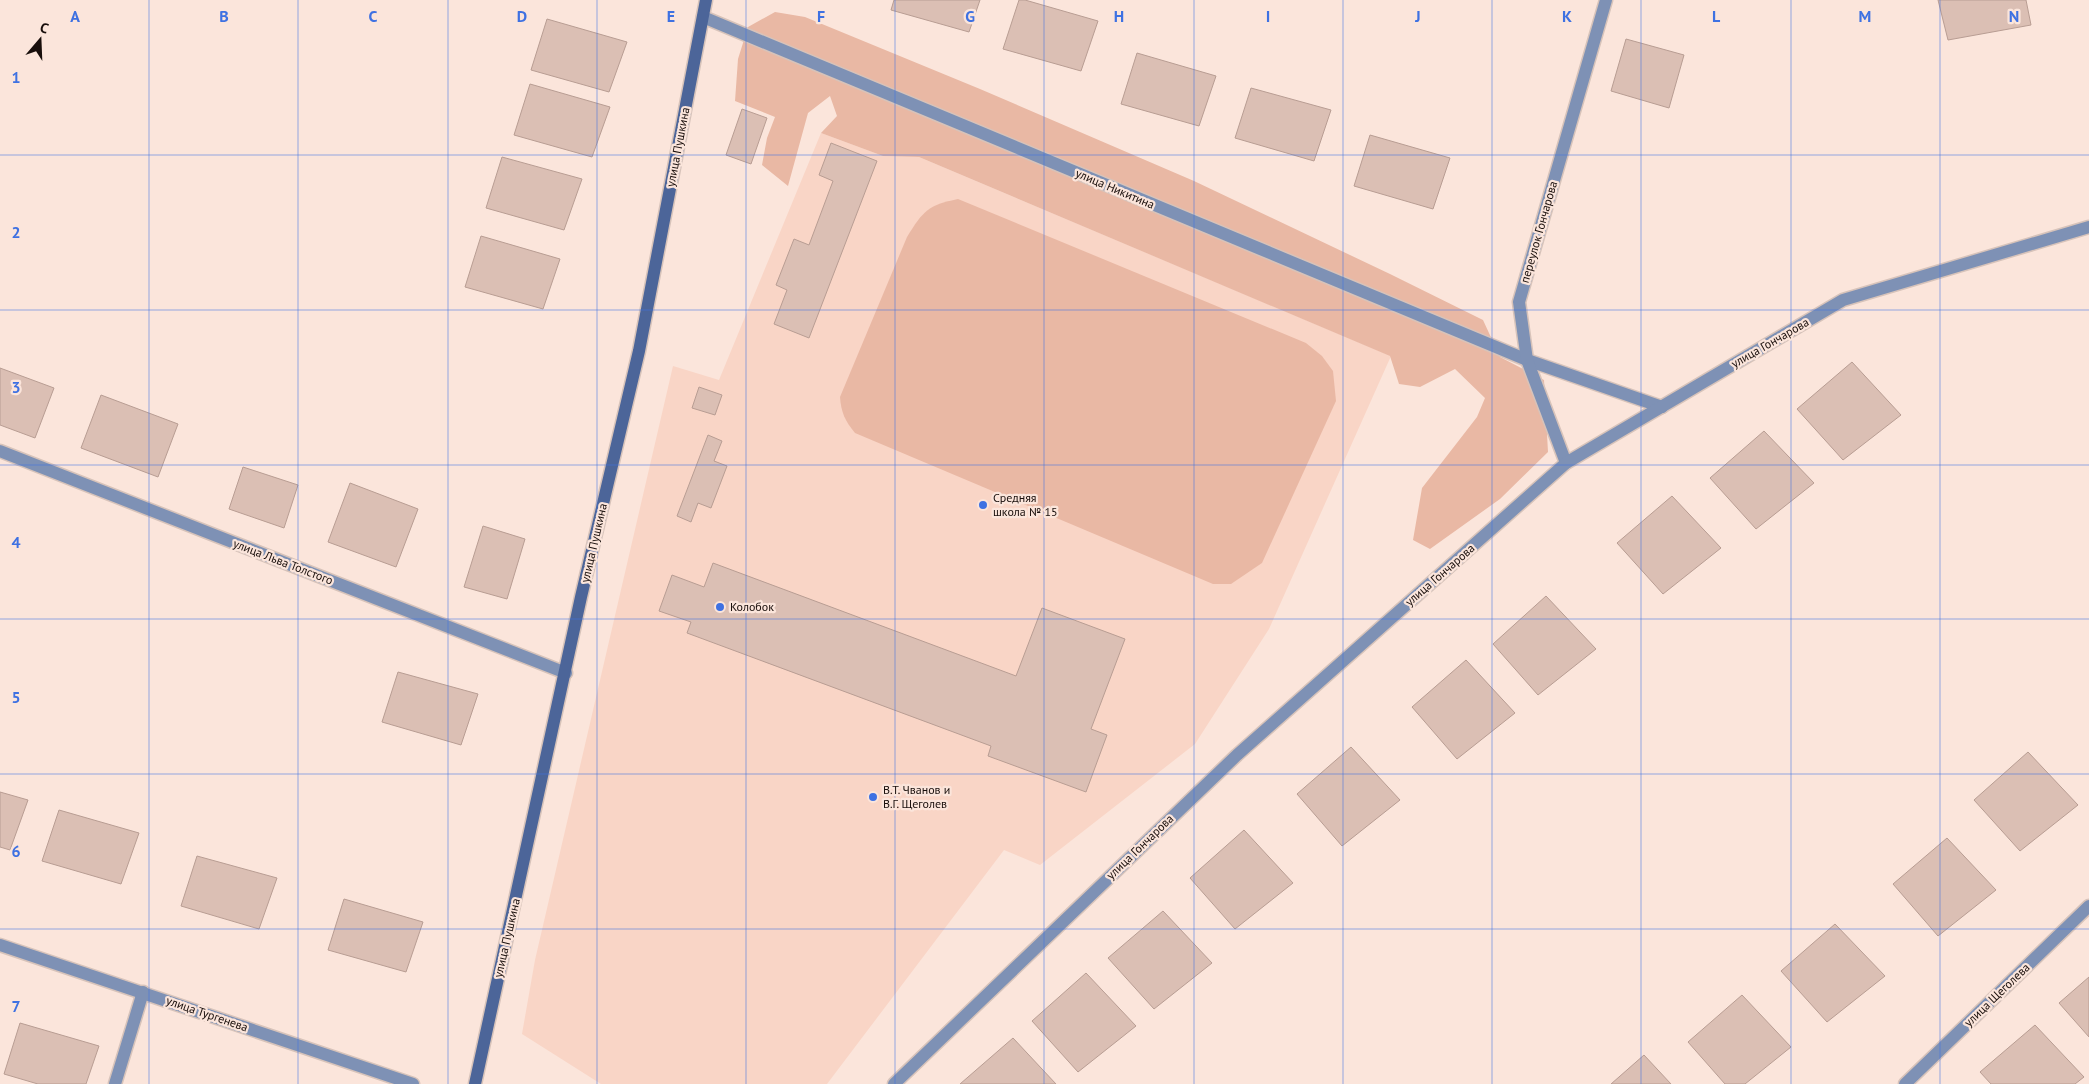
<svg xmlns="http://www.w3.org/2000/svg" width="2089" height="1084" font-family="'PT Sans',sans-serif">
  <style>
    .built { fill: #f9d5c6 }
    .green { fill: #e9b8a4 }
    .building { fill: #dbbfb4; stroke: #b89d93 }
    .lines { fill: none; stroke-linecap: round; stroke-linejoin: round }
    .street-casing { stroke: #d7c3ba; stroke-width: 15 }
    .secondary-casing { stroke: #d7c3ba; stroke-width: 15 }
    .street { stroke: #7e91b5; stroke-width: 12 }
    .secondary { stroke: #4c6599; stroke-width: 12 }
    .grid { fill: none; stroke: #3e71e2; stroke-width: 1; stroke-opacity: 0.55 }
    .poi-dot { fill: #3e71e2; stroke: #fbe5db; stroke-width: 2 }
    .labels { text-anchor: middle; stroke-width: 4.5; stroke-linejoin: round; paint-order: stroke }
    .street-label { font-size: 12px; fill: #180e0b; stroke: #fbe5db }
    .poi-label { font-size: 12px; fill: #180e0b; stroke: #fbe5db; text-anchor: start }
    .grid-label { font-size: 16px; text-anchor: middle; font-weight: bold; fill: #3e71e2; stroke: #fbe5db; stroke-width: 4.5; stroke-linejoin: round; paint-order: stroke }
  </style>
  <rect width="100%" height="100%" fill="#fbe5db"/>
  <polygon class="built" points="821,133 883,156 919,157 1391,356 1269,629 1195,744 1040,865 1004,850 827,1084 601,1084 522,1034 535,960 673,366 719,380"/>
  <g class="green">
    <polygon points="775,12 805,17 980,89 1194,181 1390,274 1483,320 1500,357 1544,380 1548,452 1500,499 1430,549 1413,540 1422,488 1477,417 1485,398 1455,369 1420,387 1399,384 1390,356 919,157 883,156 821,133 837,116 830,96 808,113 788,186 762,165 767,138 775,117 735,101 738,59 748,27"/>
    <path d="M958,199L1306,343L1322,356L1333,371L1336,401L1262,563L1231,584H1213L855,433C845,421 841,412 840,397L907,237C923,211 928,205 958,199Z"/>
  </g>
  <g class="building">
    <polygon points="894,0 980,0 969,32 891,10"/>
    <polygon points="1019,0 1025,0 1098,21 1081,71 1003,49"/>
    <polygon points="1938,0 2026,0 2031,25 1948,40"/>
    <polygon points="547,19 627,42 609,92 531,70"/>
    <polygon points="1626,39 1684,55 1669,108 1611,91"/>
    <polygon points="1137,53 1216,76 1199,126 1121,104"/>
    <polygon points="530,84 610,107 592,157 514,135"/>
    <polygon points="1251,88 1331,110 1314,161 1235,138"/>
    <polygon points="742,109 767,118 751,164 726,155"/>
    <polygon points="1370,135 1450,158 1433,209 1354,186"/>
    <polygon points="831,143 877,161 809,338 774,324 787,290 776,285 794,239 809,245 833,181 819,175"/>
    <polygon points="502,157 582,179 564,230 486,208"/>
    <polygon points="481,236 560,259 543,309 465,287"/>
    <polygon points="1852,362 1901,415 1843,460 1797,409"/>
    <polygon points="0,368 54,388 35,438 0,425"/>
    <polygon points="699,387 722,395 715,415 692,408"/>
    <polygon points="101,395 178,424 158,477 81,448"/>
    <polygon points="1764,431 1814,483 1756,529 1710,478"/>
    <polygon points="708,435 722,441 714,461 727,466 711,508 698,503 691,522 677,516"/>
    <polygon points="243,467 298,485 284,528 229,509"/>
    <polygon points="350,483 418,509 396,567 328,542"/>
    <polygon points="1672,496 1721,548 1663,594 1617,543"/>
    <polygon points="483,526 525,539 507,599 464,587"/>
    <polygon points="713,563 1016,676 1042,608 1125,639 1091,729 1107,735 1086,792 988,756 991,746 687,633 691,622 659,611 672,575 704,587"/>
    <polygon points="1546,596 1596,649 1538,695 1493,644"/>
    <polygon points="1466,660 1515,713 1457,759 1412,707"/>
    <polygon points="398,672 478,694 461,745 382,722"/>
    <polygon points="1351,747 1400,800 1342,846 1297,794"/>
    <polygon points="2028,752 2078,805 2020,851 1974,800"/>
    <polygon points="0,792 28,800 10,850 0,847"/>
    <polygon points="59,810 139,833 121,884 42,861"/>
    <polygon points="1244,830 1293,883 1235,929 1190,878"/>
    <polygon points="1947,838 1996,890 1938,936 1893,884"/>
    <polygon points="197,856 277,878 259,929 181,906"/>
    <polygon points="344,899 423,922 406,972 328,950"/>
    <polygon points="1163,911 1212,963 1154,1009 1108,958"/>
    <polygon points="1835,924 1885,976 1827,1022 1781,971"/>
    <polygon points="1086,973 1136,1026 1078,1072 1032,1021"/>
    <polygon points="2089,977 2089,1037 2059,1003"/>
    <polygon points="1742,995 1791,1047 1745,1084 1725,1084 1688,1042"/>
    <polygon points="20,1023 99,1046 86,1084 38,1084 4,1074"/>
    <polygon points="2035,1025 2084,1077 2075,1084 1991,1084 1980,1072"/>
    <polygon points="1013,1038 1056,1084 960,1084"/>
    <polygon points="1644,1055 1671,1084 1611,1084"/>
  </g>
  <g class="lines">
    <defs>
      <g id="street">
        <polyline points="703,17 1527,360 1662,407"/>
        <polyline points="0,451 566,673"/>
        <polyline points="1566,463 1527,360 1519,302 1606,0"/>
        <polyline points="0,945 413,1084"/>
        <polyline points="115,1084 143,992"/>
        <polyline points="894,1084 1237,755 1566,463 1843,300 2089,227"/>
        <polyline points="1905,1084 2089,906"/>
      </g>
      <polyline id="secondary" points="475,1084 581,597 639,351 706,0"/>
    </defs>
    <use href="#street" class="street-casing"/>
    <use href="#secondary" class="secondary-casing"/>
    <use href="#street" class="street"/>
    <use href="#secondary" class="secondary"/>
  </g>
  <path class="grid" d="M149,0V1084M298,0V1084M448,0V1084M597,0V1084M746,0V1084M895,0V1084M1044,0V1084M1194,0V1084M1343,0V1084M1492,0V1084M1641,0V1084M1791,0V1084M1940,0V1084M0,155H2089M0,310H2089M0,465H2089M0,619H2089M0,774H2089M0,929H2089"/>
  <g class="poi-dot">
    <circle cx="983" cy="505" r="5"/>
    <circle cx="720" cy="607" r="5"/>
    <circle cx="873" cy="797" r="5"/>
  </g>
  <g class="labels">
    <g class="street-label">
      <text transform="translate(678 147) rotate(-79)" y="4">улица Пушкина</text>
      <text transform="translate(1115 189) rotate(23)" y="4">улица Никитина</text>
      <text transform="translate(1539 232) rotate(-74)" y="4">переулок Гончарова</text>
      <text transform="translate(1770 343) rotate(-30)" y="4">улица Гончарова</text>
      <text transform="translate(594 543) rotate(-77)" y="4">улица Пушкина</text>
      <text transform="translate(283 562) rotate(21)" y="4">улица Льва Толстого</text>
      <text transform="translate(1440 575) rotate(-41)" y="4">улица Гончарова</text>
      <text transform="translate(1140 847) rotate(-44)" y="4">улица Гончарова</text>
      <text transform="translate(507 938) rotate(-77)" y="4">улица Пушкина</text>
      <text transform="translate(1997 995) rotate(-44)" y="4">улица Щеголева</text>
      <text transform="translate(207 1014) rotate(19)" y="4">улица Тургенева</text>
    </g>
    <g class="poi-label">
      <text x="993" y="502">Средняя<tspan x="993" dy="14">школа № 15</tspan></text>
      <text x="730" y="611">Колобок</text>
      <text x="883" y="794">В.Т. Чванов и<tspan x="883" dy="14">В.Г. Щеголев</tspan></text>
    </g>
  </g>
  <g class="grid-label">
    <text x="75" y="22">A</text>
    <text x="224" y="22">B</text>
    <text x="373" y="22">C</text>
    <text x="522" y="22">D</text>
    <text x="671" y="22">E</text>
    <text x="821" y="22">F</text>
    <text x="970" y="22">G</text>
    <text x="1119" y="22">H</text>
    <text x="1268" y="22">I</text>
    <text x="1418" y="22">J</text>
    <text x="1567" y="22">K</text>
    <text x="1716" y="22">L</text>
    <text x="1865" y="22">M</text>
    <text x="2014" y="22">N</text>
    <text x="16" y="83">1</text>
    <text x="16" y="238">2</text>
    <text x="16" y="393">3</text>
    <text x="16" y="548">4</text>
    <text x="16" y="703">5</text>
    <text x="16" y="857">6</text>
    <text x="16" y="1012">7</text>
  </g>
  <g transform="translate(40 40) rotate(19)" stroke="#fbe5db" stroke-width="4" paint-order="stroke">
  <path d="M0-4L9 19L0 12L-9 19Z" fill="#180e0b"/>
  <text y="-8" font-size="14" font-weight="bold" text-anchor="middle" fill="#180e0b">С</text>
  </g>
</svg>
